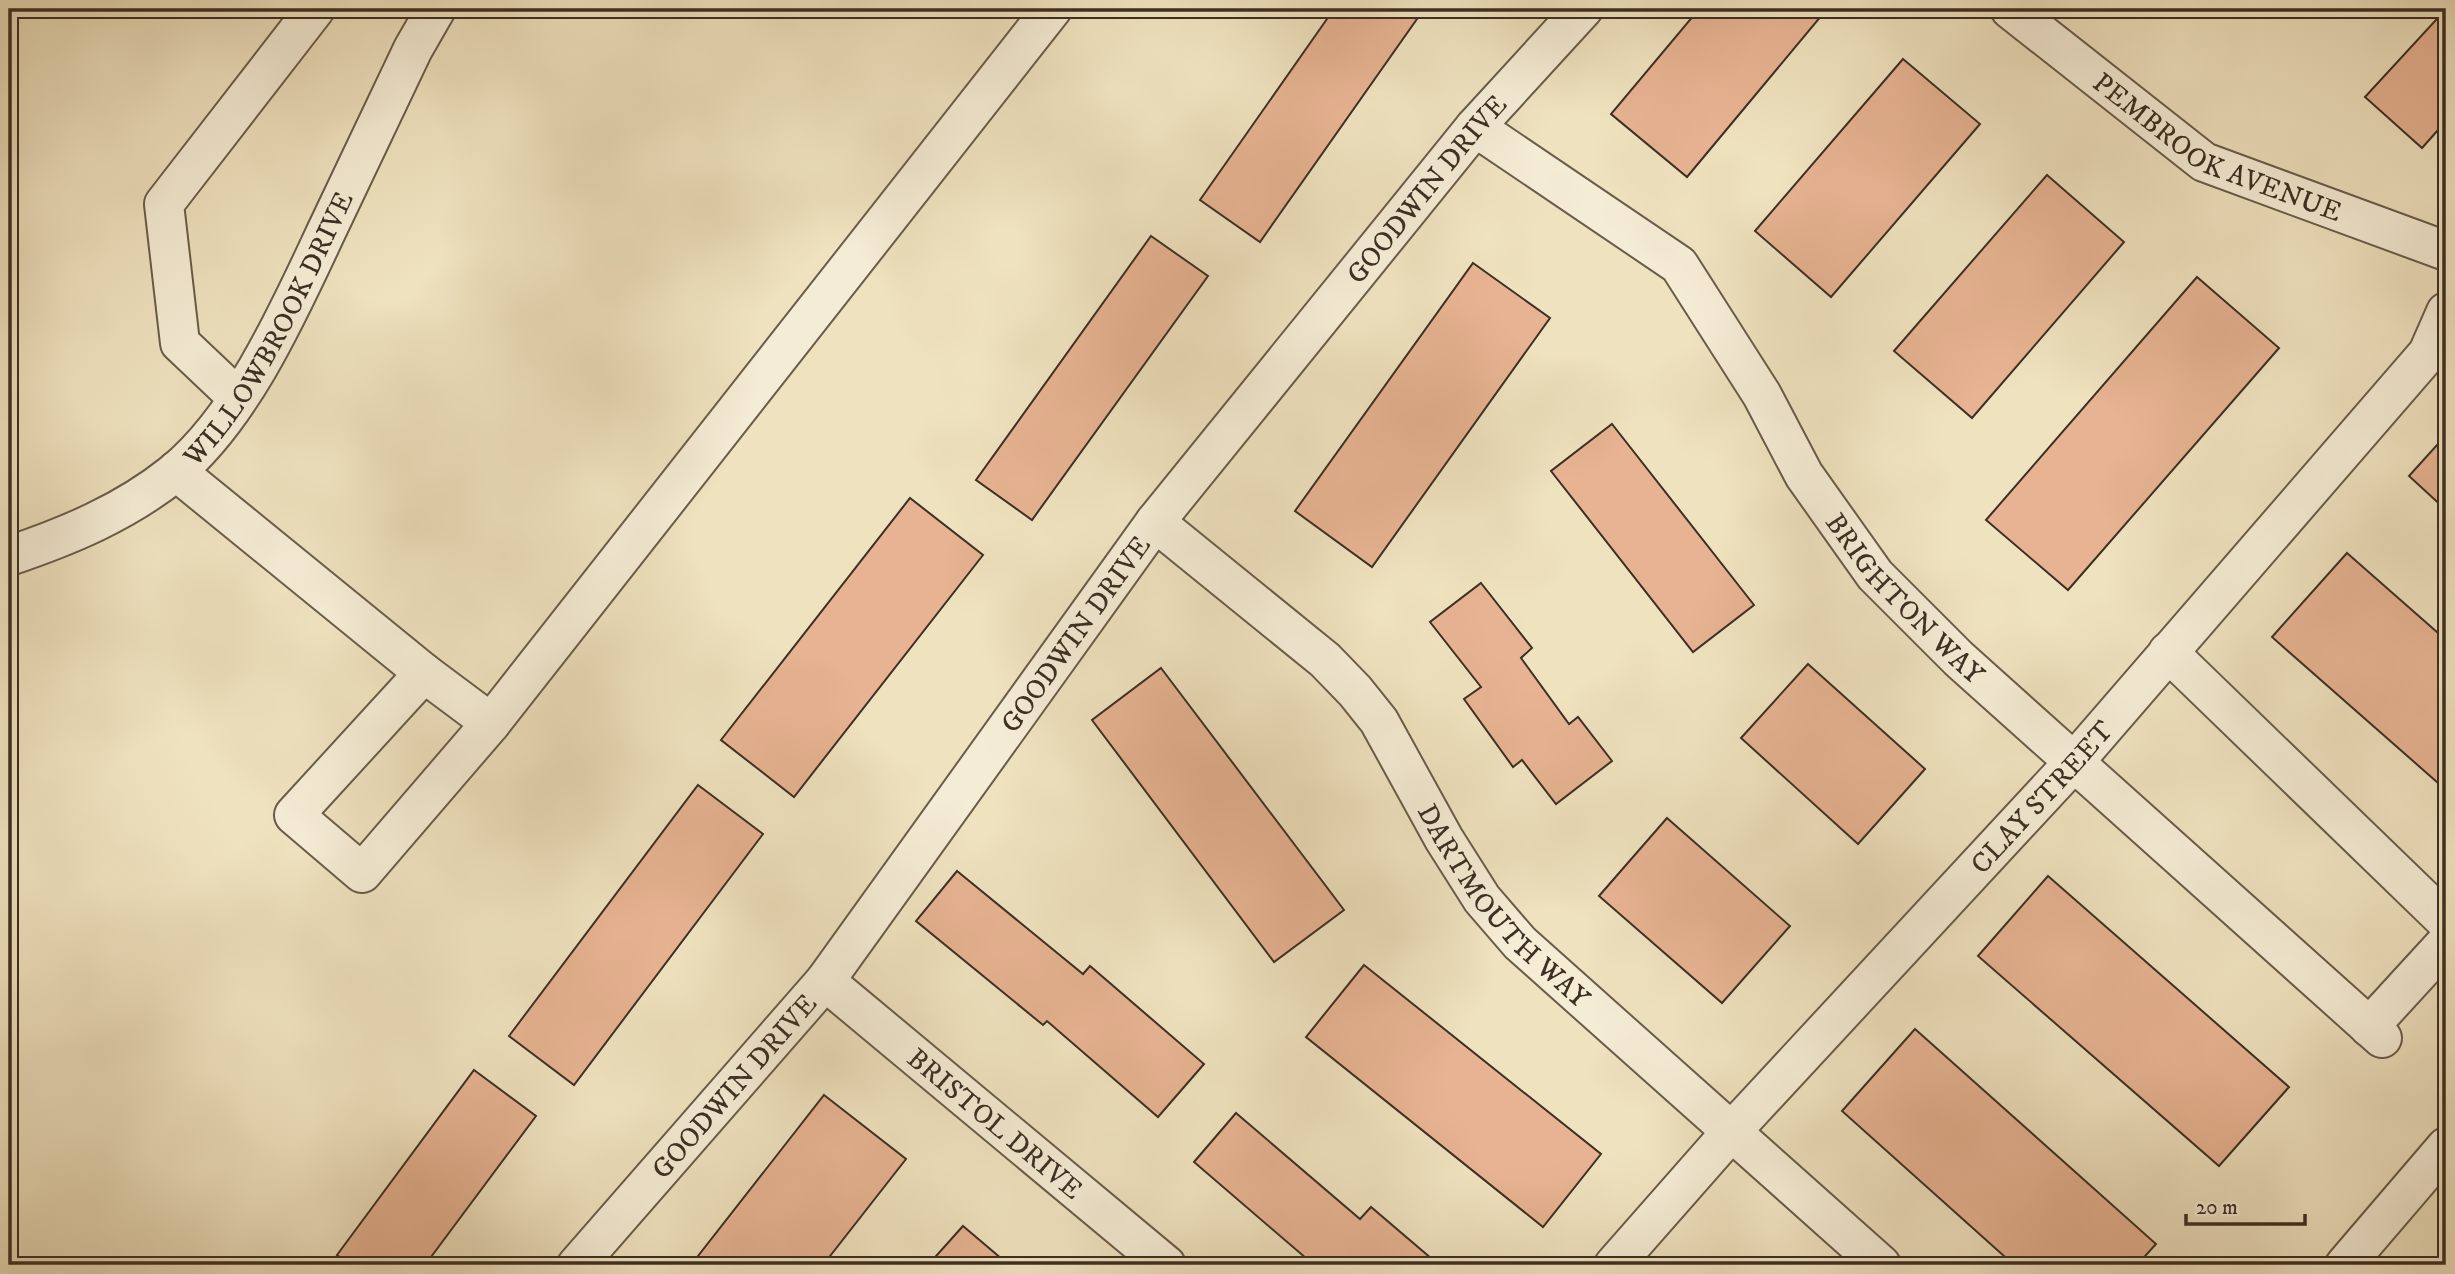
<svg xmlns="http://www.w3.org/2000/svg" width="2455" height="1274" font-family="'IM FELL DW Pica',serif">
  <style>
    .building { fill: #e7b392; stroke: #3c2f23; stroke-width: 2 }
    .lines { fill: none; stroke-linecap: round; stroke-linejoin: round }
    .minor-casing { stroke: #695c4a; stroke-width: 42 }
    .minor { stroke: #f5ecd5; stroke-width: 38 }
    .labels { text-anchor: middle; stroke-width: 6; stroke-linejoin: round; paint-order: stroke }
    .street-label { font-size: 28px; fill: #3c2f23; stroke: #f5ecd5 }
  </style>
  <rect width="100%" height="100%" fill="#efe2bf"/>
  <filter id="stains"><feTurbulence type="fractalNoise" baseFrequency=".00286" numOctaves="4"/><feColorMatrix values="0 0 0 0 .2 0 0 0 0 .09 0 0 0 0 .02 0 0 0 .5 -.17"/></filter>
  <radialGradient id="worn" r=".72"><stop offset=".6" stop-color="#630" stop-opacity="0"/><stop offset="1" stop-color="#630" stop-opacity=".3"/></radialGradient>
  <g class="building">
    <polygon points="1334,9 1424,9 1260,242 1200,200"/>
    <polygon points="1699,9 1827,9 1687,177 1611,114"/>
    <polygon points="2446,9 2446,121 2422,148 2365,97"/>
    <polygon points="1903,59 1980,124 1831,297 1755,231"/>
    <polygon points="2047,175 2124,242 1972,418 1894,351"/>
    <polygon points="1151,236 1208,276 1032,520 976,480"/>
    <polygon points="1473,263 1550,318 1372,567 1295,511"/>
    <polygon points="2197,277 2279,348 2068,590 1986,520"/>
    <polygon points="1612,424 1754,605 1693,652 1551,471"/>
    <polygon points="2446,435 2446,510 2409,476"/>
    <polygon points="910,498 983,555 794,797 721,740"/>
    <polygon points="2347,553 2446,640 2446,790 2272,637"/>
    <polygon points="1481,583 1532,648 1521,658 1569,724 1578,717 1612,761 1556,804 1522,760 1513,767 1464,699 1481,687 1430,622"/>
    <polygon points="1808,664 1925,769 1858,844 1741,738"/>
    <polygon points="1161,668 1344,910 1274,962 1092,720"/>
    <polygon points="698,785 763,834 574,1085 509,1036"/>
    <polygon points="1667,818 1790,926 1722,1003 1599,896"/>
    <polygon points="957,871 1083,974 1090,966 1204,1064 1158,1117 1047,1021 1043,1025 916,921"/>
    <polygon points="2048,876 2289,1087 2219,1166 1978,956"/>
    <polygon points="1364,965 1601,1154 1543,1227 1306,1037"/>
    <polygon points="1915,1029 2156,1244 2137,1265 2014,1265 1842,1111"/>
    <polygon points="474,1070 536,1116 425,1265 350,1265 337,1255"/>
    <polygon points="824,1095 906,1159 823,1265 691,1265"/>
    <polygon points="1236,1113 1360,1219 1371,1207 1439,1265 1335,1265 1326,1258 1320,1265 1314,1265 1194,1162"/>
    <polygon points="963,1226 1009,1265 928,1265"/>
  </g>
  <g class="lines">
    <defs>
      <g id="minor">
        <path id="s1" d="M2010,9L2204,162L2446,251"/>
        <path id="s2" d="M1475,127L1679,265L1762,395L1804,475L1875,575L1959,659L2382,1038"/>
        <polyline points="237,397 180,343 164,204 315,9"/>
        <polyline points="176,471 424,673 491,723"/>
        <path id="s3" d="M1155,522L1325,660L1355,691L1379,721L1444,839L1482,899L1520,943L1881,1265"/>
        <path id="s4" d="M9,556C68,536 124,513 174,473C242,417 289,311 326,232C355,171 384,110 413,49L436,9"/>
        <polyline points="2168,652 2446,921"/>
        <polyline points="424,673 294,815 362,873 491,723 1052,9"/>
        <path id="s5" d="M825,981L1166,1265"/>
        <polyline points="2369,1027 2446,943"/>
        <path id="s6" d="M577,1265L825,981L1155,522L1475,127L1583,9"/>
        <path id="s7" d="M1614,1265L1731,1132L2074,762L2428,353L2446,312"/>
        <polyline points="2345,1265 2446,1147"/>
      </g>
    </defs>
    <use href="#minor" class="minor-casing"/>
    <use href="#minor" class="minor"/>
  </g>
  <g class="labels">
    <g class="street-label">
      <text dy="10" stroke="none"><textPath href="#s1" startOffset="252">PEMBROOK AVENUE</textPath></text>
      <text dy="10" stroke="none"><textPath href="#s6" startOffset="1372">GOODWIN DRIVE</textPath></text>
      <text dy="10" stroke="none"><textPath href="#s4" startOffset="360">WILLOWBROOK DRIVE</textPath></text>
      <text dy="10" stroke="none"><textPath href="#s2" startOffset="651">BRIGHTON WAY</textPath></text>
      <text dy="10" stroke="none"><textPath href="#s6" startOffset="805">GOODWIN DRIVE</textPath></text>
      <text dy="10" stroke="none"><textPath href="#s7" startOffset="634">CLAY STREET</textPath></text>
      <text dy="10" stroke="none"><textPath href="#s3" startOffset="525">DARTMOUTH WAY</textPath></text>
      <text dy="10" stroke="none"><textPath href="#s6" startOffset="238">GOODWIN DRIVE</textPath></text>
      <text dy="10" stroke="none"><textPath href="#s5" startOffset="222">BRISTOL DRIVE</textPath></text>
    </g>
  </g>
  <rect width="2455" height="1274" fill="none" stroke="#efe2bf" stroke-width="35"/>
  <rect x="10" y="10" width="2434" height="1253" fill="none" stroke="#3c2f23" stroke-width="3.5"/>
  <rect x="18" y="18" width="2420" height="1239" fill="none" stroke="#3c2f23" stroke-width="2"/>
  <path d="M2186 1214v10h119v-10" fill="none" stroke="#3c2f23" stroke-width="3.5"/>
  <text x="2196" y="1214" font-size="21" fill="#3c2f23" stroke="#f5ecd5" stroke-width="5" paint-order="stroke">20 m</text>
  <rect width="100%" height="100%" filter="url(#stains)"/>
  <rect width="100%" height="100%" fill="url(#worn)"/>
</svg>
